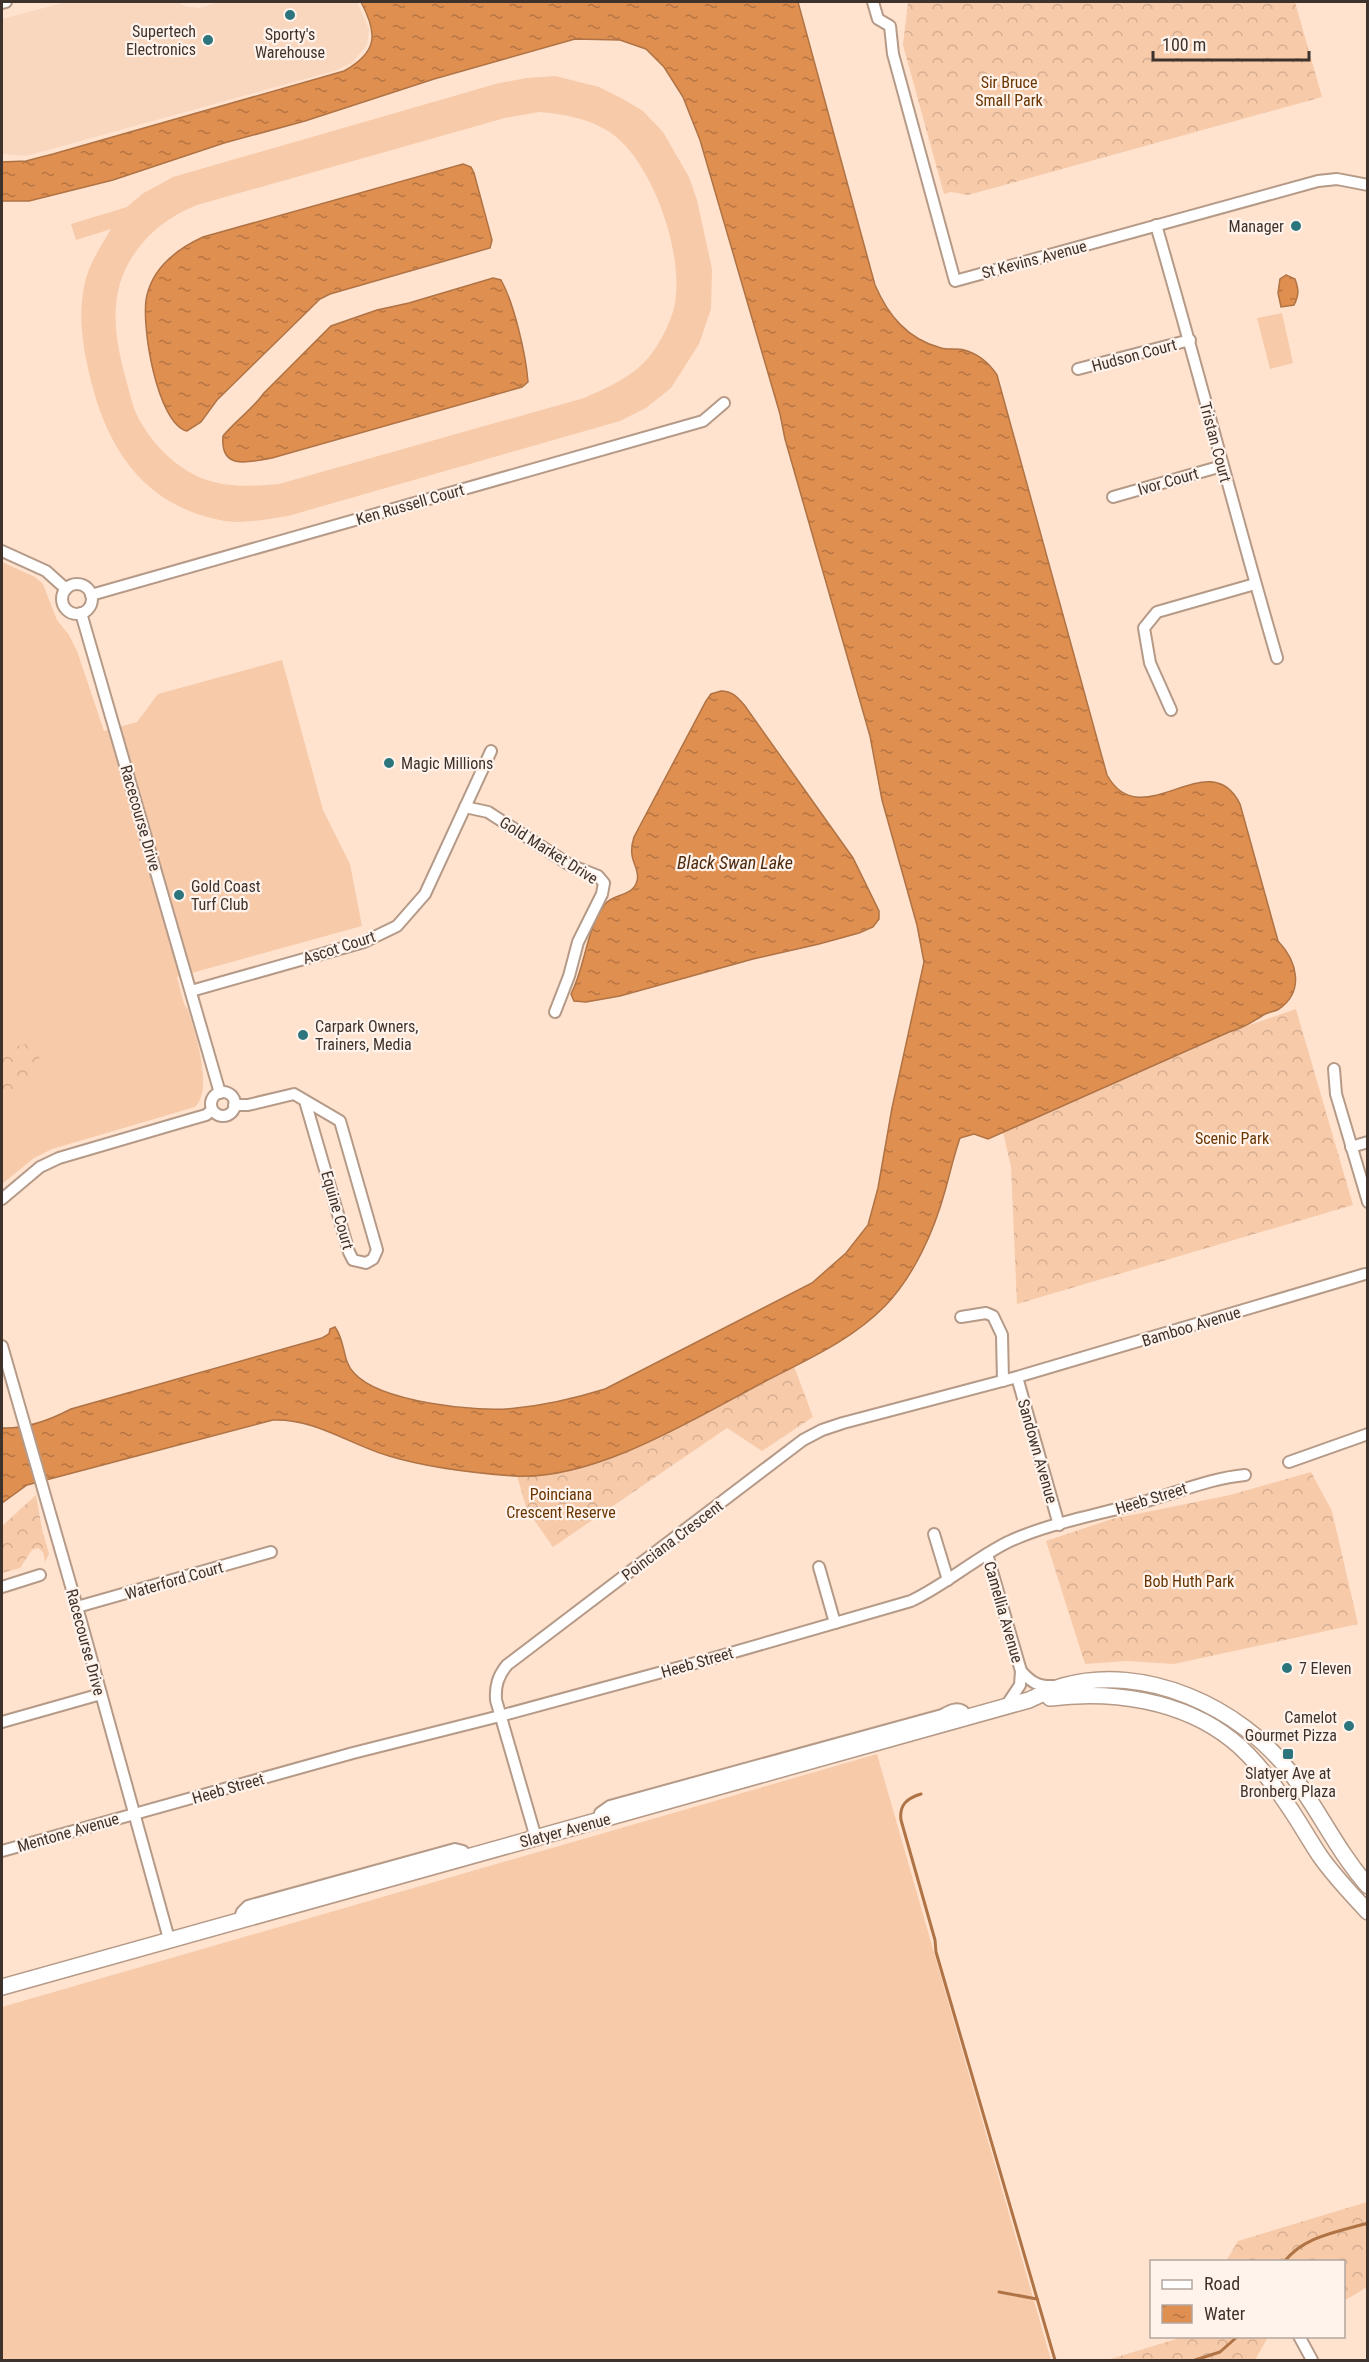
<svg xmlns="http://www.w3.org/2000/svg" width="1369" height="2362" font-family="'Roboto Condensed',sans-serif">
  <style>
    .built { fill: #f9d7bf }
    .grass { fill: #f7caaa; fill-rule: evenodd }
    .forest { fill: url(#forest-crowns) }
    .water { fill: url(#water-ripples); stroke: #af7345; stroke-width: 1.5 }
    .lines { fill: none; stroke-linecap: round; stroke-linejoin: round }
    .stream { stroke: #af7345; stroke-width: 3 }
    .street-casing { stroke: #b59a88; stroke-width: 14 }
    .secondary-casing { stroke: #b59a88; stroke-width: 18 }
    .street { stroke: #fff; stroke-width: 10 }
    .secondary { stroke: #fff; stroke-width: 15 }
    .poi-dot { fill: #2c757d; stroke: #fff3ec; stroke-width: 2 }
    .labels { text-anchor: middle; stroke-width: 4.5; stroke-linejoin: round; paint-order: stroke }
    .poi-label { font-size: 16px; fill: #3e332c; stroke: #fff3ec; text-anchor: start }
    .park-label { font-size: 16px; fill: #693501; stroke: #fff3ec }
    .street-label { font-size: 16px; fill: #3e332c; stroke: #fff3ec }
    .water-label { font-size: 18px; font-style: italic; fill: #4c2b11; stroke: #fff3ec }
  </style>
  <defs>
    <pattern id="forest-crowns" width="20" height="18" patternUnits="userSpaceOnUse" patternTransform="scale(1.5)"><rect width="20" height="18" fill="#f7caaa"/><path d="M2 6a3 3 0 1 1 6 0M12 15a3 3 0 1 1 6 0" fill="none" stroke="#d5ae92"/></pattern>
    <pattern id="water-ripples" width="26" height="14" patternUnits="userSpaceOnUse" patternTransform="scale(1.5)"><rect width="26" height="14" fill="#df8f50"/><path d="M2 4q2-2 4 0t4 0M15 11q2-2 4 0t4 0" fill="none" stroke="#b67543"/></pattern>
  </defs>
  <rect width="100%" height="100%" fill="#ffe3cf"/>
  <polygon class="built" points="66,2 177,2 185,6 199,8 219,2 357,2 369,29 367,45 352,63 334,71 26,156 2,154 2,19"/>
  <g class="grass">
    <path d="M555,76L599,87L623,99L643,111L663,132L689,177L697,200L712,269L711,309L699,344L671,388L646,408L620,421L288,516C266,519 242,525 220,520C143,505 107,448 90,377C83,348 78,317 84,287C88,265 100,248 111,229L76,240L71,224L127,207L142,194L173,177L499,83L527,78ZM539,112C563,114 587,118 608,131C653,159 686,258 674,308C670,323 661,341 652,353C635,376 609,387 584,398L279,484C254,486 231,488 207,480C179,471 154,446 140,421C134,411 131,398 128,387C117,348 107,305 127,266C142,237 167,217 197,205L505,118Z"/>
    <polygon points="1282,313 1293,363 1270,369 1257,318"/>
    <path d="M2,562L35,577L43,584L57,620L69,635L77,651L104,731L137,722L158,694L282,660L323,810L350,864L362,926L177,977L184,1004L188,1010C195,1032 214,1090 195,1107L52,1149L34,1158L2,1184Z"/>
    <polygon points="877,1754 1051,2360 2,2360 2,2007"/>
  </g>
  <g class="forest">
    <polygon points="908,2 1295,2 1322,97 968,195 951,192 944,194 903,45"/>
    <polygon points="1296,1009 1353,1205 1017,1304 1011,1167 1003,1132 1229,1032"/>
    <polygon points="37,1042 40,1063 35,1082 20,1090 2,1094 2,1049"/>
    <polygon points="794,1366 813,1417 762,1451 727,1428 553,1547 527,1510 517,1476 565,1472 627,1452"/>
    <polygon points="1311,1472 1332,1511 1358,1624 1174,1664 1127,1661 1085,1664 1046,1541 1112,1519 1230,1495"/>
    <polygon points="36,1495 42,1529 49,1554 45,1562 43,1552 38,1548 32,1550 20,1568 2,1573 2,1526"/>
    <polygon points="1367,2202 1367,2287 1344,2301 1344,2262 1313,2261 1312,2260 1310,2262 1226,2261 1238,2241"/>
    <polygon points="1183,2337 1183,2336 1268,2337 1255,2360 1107,2360"/>
  </g>
  <g class="water">
    <path d="M361,2H798L875,285C888,315 907,339 941,348C948,350 957,348 964,350C979,354 989,363 997,375L1107,775C1142,838 1209,741 1240,804L1278,941C1297,961 1305,991 1279,1009C1274,1012 1267,1012 1262,1016C1248,1024 1246,1027 1229,1032L988,1139L974,1134L960,1138C954,1155 950,1173 945,1191C934,1231 914,1276 885,1306C851,1341 804,1361 762,1383C694,1419 594,1481 514,1476C473,1473 429,1468 389,1456C351,1445 314,1418 273,1420L27,1485L2,1503V1428C25,1429 50,1420 71,1409L322,1338L329,1334L330,1329L335,1327C346,1342 342,1361 354,1373C380,1402 478,1413 516,1408C547,1405 576,1398 605,1389L812,1283L846,1253L868,1225L878,1188L892,1108L924,962L917,925L882,800L870,736L785,439L780,414L700,140L683,97L664,67L646,49L620,40L575,39L434,79L305,121L224,143L113,180L29,201H2V162L26,161L53,154L344,71C378,52 378,34 361,2Z"/>
    <path d="M463,164L471,167L474,173L492,240L490,248L330,294L320,299L217,400L201,422L187,431C157,424 140,322 147,295C154,266 177,249 203,237Z"/>
    <path d="M1286,275L1295,279C1299,290 1299,295 1294,305L1281,307L1278,293L1280,279Z"/>
    <path d="M493,278L501,280C514,303 526,355 528,382L522,387L272,458C249,462 220,471 223,436C236,420 252,410 264,393L331,326L377,310L409,303Z"/>
    <path d="M721,691C733,691 738,698 745,706L853,858L879,911V919L873,927L859,933L819,944L753,959L620,996L586,1002L574,1001L571,994C586,965 585,932 605,904C614,893 633,897 637,881C640,872 633,864 632,855C631,848 632,843 634,837L706,701L711,694Z"/>
  </g>
  <g class="lines">
    <g class="stream">
      <path d="M921,1794C907,1798 899,1805 901,1820L935,1940L936,1952L1055,2360"/>
      <path d="M1284,2262C1304,2236 1338,2232 1368,2223"/>
      <polyline points="999,2292 1037,2299"/>
      <polyline points="1195,2360 1220,2352 1238,2336"/>
    </g>
    <defs>
      <g id="street">
        <polyline points="873,2 878,19 890,26 893,54 955,281 1318,181 1337,179 1368,185"/>
        <polyline points="2,3 6,2"/>
        <path d="M1156,225C1198,369 1235,514 1277,658"/>
        <polyline points="1078,369 1190,340"/>
        <polyline points="1113,497 1222,466"/>
        <polyline points="2,551 46,571 66,589"/>
        <circle cx="77" cy="599" r="15"/>
        <polyline points="91,595 703,421 724,403"/>
        <polyline points="81,613 220,1093"/>
        <polyline points="1171,710 1150,663 1144,628 1157,612 1255,584"/>
        <polyline points="465,807 488,812 570,865 598,876 604,883 602,894 578,942 569,976 555,1012"/>
        <polyline points="191,991 364,942 397,926 425,894 491,751"/>
        <polyline points="1334,1069 1336,1094 1368,1202"/>
        <circle cx="223" cy="1104" r="12"/>
        <polyline points="234,1105 248,1105 294,1094 340,1121 377,1250 373,1259 366,1263 353,1260 349,1252 305,1101"/>
        <polyline points="1351,1147 1368,1142"/>
        <polyline points="2,1199 40,1167 59,1158 192,1119 206,1115 212,1110"/>
        <polyline points="961,1317 986,1313 993,1316 1002,1335 1003,1381"/>
        <polyline points="2,1346 77,1607 169,1939"/>
        <polyline points="1017,1377 1059,1525"/>
        <polyline points="1289,1462 1368,1434"/>
        <polyline points="934,1534 948,1580"/>
        <polyline points="987,1554 1021,1671 1020,1685 1006,1706"/>
        <polyline points="819,1567 835,1623"/>
        <polyline points="2,1587 40,1575"/>
        <polyline points="77,1607 271,1552"/>
        <path d="M1021,1671C1031,1682 1038,1687 1054,1686"/>
        <polyline points="2,1722 101,1694"/>
        <path d="M599,1820L600,1813L610,1806L942,1715C950,1711 956,1707 963,1711L966,1718"/>
        <path d="M536,1838L496,1700C495,1686 498,1676 507,1665L803,1440L822,1430L843,1423L1017,1377L1365,1274"/>
        <path d="M2,1851L353,1753L500,1716L710,1659L911,1601C945,1585 974,1559 1008,1542C1053,1521 1105,1514 1153,1499C1184,1490 1213,1478 1245,1475"/>
        <polyline points="239,1920 242,1912 248,1906 455,1849 463,1851 466,1857"/>
        <polyline points="1299,2336 1312,2360"/>
      </g>
      <g id="secondary">
        <path d="M1050,1698C1111,1690 1182,1700 1232,1740C1255,1758 1275,1786 1291,1810C1301,1825 1310,1841 1320,1856C1334,1876 1351,1894 1368,1912"/>
        <path d="M2,1987L1029,1700C1040,1695 1051,1689 1063,1686C1145,1663 1240,1707 1290,1772C1318,1808 1337,1851 1368,1886"/>
      </g>
    </defs>
    <use href="#street" class="street-casing"/>
    <use href="#secondary" class="secondary-casing"/>
    <use href="#street" class="street"/>
    <use href="#secondary" class="secondary"/>
  </g>
  <g class="poi-dot">
    <circle cx="290" cy="15" r="6"/>
    <circle cx="208" cy="40" r="6"/>
    <circle cx="1296" cy="226" r="6"/>
    <circle cx="389" cy="763" r="6"/>
    <circle cx="179" cy="895" r="6"/>
    <circle cx="303" cy="1035" r="6"/>
    <circle cx="1287" cy="1668" r="6"/>
    <circle cx="1349" cy="1726" r="6"/>
    <rect x="1282" y="1748" width="12" height="12" rx="3"/>
  </g>
  <g class="labels">
    <g class="poi-label">
      <text x="196" y="37" text-anchor="end">Supertech<tspan x="196" dy="18">Electronics</tspan></text>
      <text x="290" y="40" text-anchor="middle">Sporty's<tspan x="290" dy="18">Warehouse</tspan></text>
      <text x="1284" y="232" text-anchor="end">Manager</text>
      <text x="401" y="769">Magic Millions</text>
      <text x="191" y="892">Gold Coast<tspan x="191" dy="18">Turf Club</tspan></text>
      <text x="315" y="1032">Carpark Owners,<tspan x="315" dy="18">Trainers, Media</tspan></text>
      <text x="1299" y="1674">7 Eleven</text>
      <text x="1337" y="1723" text-anchor="end">Camelot<tspan x="1337" dy="18">Gourmet Pizza</tspan></text>
      <text x="1288" y="1779" text-anchor="middle">Slatyer Ave at<tspan x="1288" dy="18">Bronberg Plaza</tspan></text>
    </g>
    <g class="park-label">
      <text x="1009" y="88">Sir Bruce<tspan x="1009" dy="18">Small Park</tspan></text>
      <text x="1232" y="1144">Scenic Park</text>
      <text x="561" y="1500">Poinciana<tspan x="561" dy="18">Crescent Reserve</tspan></text>
      <text x="1189" y="1587">Bob Huth Park</text>
    </g>
    <g class="street-label">
      <text transform="translate(1034 259) rotate(-15)" y="6">St Kevins Avenue</text>
      <text transform="translate(1134 355) rotate(-15)" y="6">Hudson Court</text>
      <text transform="translate(1216 442) rotate(75)" y="6">Tristan Court</text>
      <text transform="translate(1168 481) rotate(-16)" y="6">Ivor Court</text>
      <text transform="translate(410 504) rotate(-16)" y="6">Ken Russell Court</text>
      <text transform="translate(141 818) rotate(74)" y="6">Racecourse Drive</text>
      <text transform="translate(549 850) rotate(32)" y="6">Gold Market Drive</text>
      <text transform="translate(339 947) rotate(-18)" y="6">Ascot Court</text>
      <text transform="translate(338 1210) rotate(74)" y="6">Equine Court</text>
      <text transform="translate(1191 1326) rotate(-17)" y="6">Bamboo Avenue</text>
      <text transform="translate(1038 1451) rotate(74)" y="6">Sandown Avenue</text>
      <text transform="translate(1151 1498) rotate(-17)" y="6">Heeb Street</text>
      <text transform="translate(672 1540) rotate(-37)" y="6">Poinciana Crescent</text>
      <text transform="translate(174 1580) rotate(-16)" y="6">Waterford Court</text>
      <text transform="translate(1004 1612) rotate(74)" y="6">Camellia Avenue</text>
      <text transform="translate(86 1642) rotate(75)" y="6">Racecourse Drive</text>
      <text transform="translate(697 1662) rotate(-16)" y="6">Heeb Street</text>
      <text transform="translate(228 1788) rotate(-16)" y="6">Heeb Street</text>
      <text transform="translate(565 1830) rotate(-15)" y="6">Slatyer Avenue</text>
      <text transform="translate(68 1832) rotate(-16)" y="6">Mentone Avenue</text>
    </g>
    <g class="water-label">
      <text x="735" y="869">Black Swan Lake</text>
    </g>
  </g>
  <rect width="1369" height="2362" fill="none" stroke="#3e332c" stroke-width="6"/>
  <rect x="1150" y="2260" width="195" height="78" fill="#fff3ec" stroke="#b2a69f" stroke-width="1.5"/>
  <rect x="1162" y="2280" width="30" height="9" fill="#ffffff" stroke="#b2a69f" stroke-width="1.5"/>
  <text x="1204" y="2290" font-size="18" fill="#3e332c">Road</text>
  <rect x="1162" y="2305" width="30" height="18" fill="url(#water-ripples)" stroke="#b2a69f" stroke-width="1.5"/>
  <text x="1204" y="2320" font-size="18" fill="#3e332c">Water</text>
  <path d="M1153 51v9h156v-9" fill="none" stroke="#3e332c" stroke-width="3"/>
  <text x="1162" y="51" font-size="18" fill="#3e332c" stroke="#fff3ec" stroke-width="4.5" paint-order="stroke">100 m</text>
</svg>
